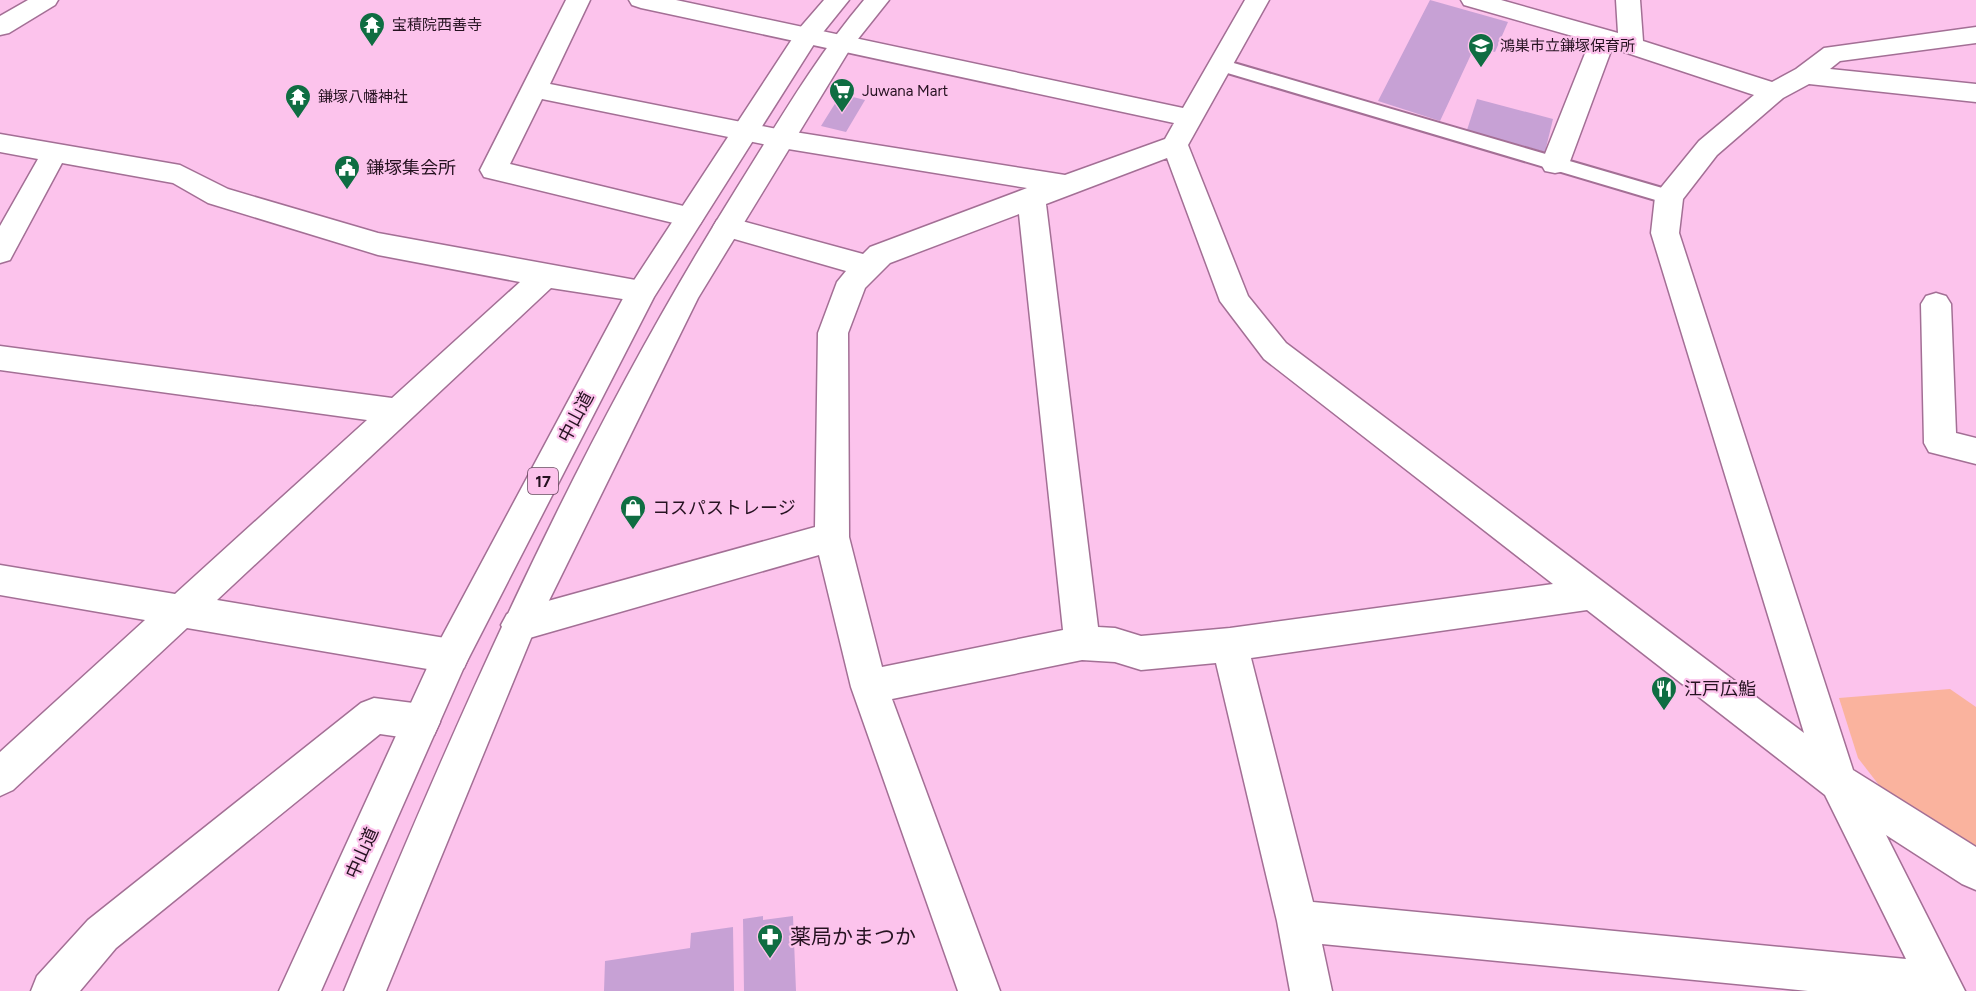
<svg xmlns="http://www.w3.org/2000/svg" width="1976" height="991" font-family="Figtree,'Noto Sans JP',sans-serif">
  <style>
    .green { fill: #fab39e }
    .building { fill: #c7a1d5 }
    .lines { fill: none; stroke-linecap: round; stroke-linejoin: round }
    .service-casing { stroke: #a36f95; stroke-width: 4 }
    .minor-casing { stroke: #a36f95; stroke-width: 3 }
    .trunk-casing { stroke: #a36f95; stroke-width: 3 }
    .service { fill: #fff; fill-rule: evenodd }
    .minor { fill: #fff; fill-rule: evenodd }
    .trunk { fill: #fff; fill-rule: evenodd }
    .labels { text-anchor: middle; stroke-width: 4.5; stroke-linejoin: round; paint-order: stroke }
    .far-poi-label { font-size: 15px; fill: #261221; stroke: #fcc3ec; text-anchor: start }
    .shield { fill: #fcc3ec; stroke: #66475e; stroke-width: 1.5 }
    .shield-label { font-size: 16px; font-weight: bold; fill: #261221 }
    .poi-label { font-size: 18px; fill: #261221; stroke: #fcc3ec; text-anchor: start }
    .street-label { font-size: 18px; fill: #261221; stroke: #fcc3ec }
    .near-poi-label { font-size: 21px; fill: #261221; stroke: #fcc3ec; text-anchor: start }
  </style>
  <rect width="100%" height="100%" fill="#fcc3ec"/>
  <polygon class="green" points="1950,689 1976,707 1976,856 1889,798 1858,758 1839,698"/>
  <g class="building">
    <polygon points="1430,0 1508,22 1495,52 1475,46 1440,121 1378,101"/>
    <polygon points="841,94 865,100 846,132 821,126"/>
    <polygon points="1477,99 1553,119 1545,152 1467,130"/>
    <polygon points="763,916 763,920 793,916 796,991 744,991 743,919"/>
    <polygon points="733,927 734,991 604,991 605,961 690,948 691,933"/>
  </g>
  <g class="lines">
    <defs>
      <polygon id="service" points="1220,59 1676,192 1678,197 1676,202 1669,204 1214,69 1211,65"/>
      <g id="minor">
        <polygon points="28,0 58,0 55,5 9,33 0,35 0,16"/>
        <path d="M566,0H590L550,84L782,130L1065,175L1165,139L1174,123L641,8L632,5L629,0H676L1183,108L1245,0H1269L1188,145L1248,296L1286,343L1804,733L1651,233L1655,197L1659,190L1699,141L1754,95L1612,48L1569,164L1565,171L1555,173L1545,171L1541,164L1590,41L1464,5L1461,0H1501L1618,33L1616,0H1640L1643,41L1772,82L1796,69L1824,48L1976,27V43L1840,61L1830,69L1976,84V102L1809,84L1783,98L1717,155L1683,199L1679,233L1853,770L1976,847V890L1962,884L1886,835L1965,991H1808L1322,944L1332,991H1290L1277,921L1216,663L1141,670L1115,662L1082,660L892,699L1000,991H958L851,687L819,555L519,641L507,636L501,625L507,614L519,609L815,527L818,333L837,282L846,271L717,234L713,227L717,220L727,217L863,254L870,247L1027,188L782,148L542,99L510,164L700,210L704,217L700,224L690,227L484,177L480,170ZM1167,158L1220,301L1264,359L1553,584L1230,628L1141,636L1115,628L1098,627L1046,204ZM1019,214L1063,630L882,667L849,537L848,333L865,288L890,263ZM1587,610L1825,795L1906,959L1313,902L1251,658Z"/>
        <polygon points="0,134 180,165 228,189 378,233 652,283 657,291 652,299 642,302 551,288 217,600 451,639 464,644 469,656 464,668 451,673 187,628 13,790 0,796 0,752 145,620 0,595 0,565 175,594 367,420 0,370 0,346 392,398 520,282 378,255 208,203 173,183 62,163 10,260 0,263 0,226 38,159 0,152"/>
        <polygon points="1936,293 1946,296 1951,304 1956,433 1976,438 1976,464 1929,452 1924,443 1921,304 1926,296"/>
        <polygon points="374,698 421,704 434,709 440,722 434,735 421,740 380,734 116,948 80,991 31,991 37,976 88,920 361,703"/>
      </g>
      <g id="trunk">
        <polygon points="824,0 849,0 816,41 654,297 464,667 321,991 279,991 438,644 627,291 798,30"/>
        <path d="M864,0H889L850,49L698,298L534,631L386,991H344C457,717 577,443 735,191C776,126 814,59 864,0Z"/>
      </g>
    </defs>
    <use href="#service" class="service-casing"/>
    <use href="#minor" class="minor-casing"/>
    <use href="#trunk" class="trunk-casing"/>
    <use href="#service" class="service"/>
    <use href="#minor" class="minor"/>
    <use href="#trunk" class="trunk"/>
  </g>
  <defs>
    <symbol id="temple-pin" viewBox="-11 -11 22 30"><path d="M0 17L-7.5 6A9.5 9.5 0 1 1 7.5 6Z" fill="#0f6d42" stroke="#fcc3ec"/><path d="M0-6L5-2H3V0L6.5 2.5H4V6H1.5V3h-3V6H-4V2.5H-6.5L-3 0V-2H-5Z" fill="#fff"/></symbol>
    <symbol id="school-pin" viewBox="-11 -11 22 30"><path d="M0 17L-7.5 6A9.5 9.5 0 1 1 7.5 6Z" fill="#0f6d42" stroke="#fcc3ec"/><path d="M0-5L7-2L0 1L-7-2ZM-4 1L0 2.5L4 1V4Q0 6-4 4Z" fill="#fff"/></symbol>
    <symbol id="supermarket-pin" viewBox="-11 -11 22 30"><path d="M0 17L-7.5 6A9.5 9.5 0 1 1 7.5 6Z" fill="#0f6d42" stroke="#fcc3ec"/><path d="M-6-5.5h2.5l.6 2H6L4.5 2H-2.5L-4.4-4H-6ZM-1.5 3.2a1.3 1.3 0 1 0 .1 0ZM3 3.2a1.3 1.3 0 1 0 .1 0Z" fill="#fff"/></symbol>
    <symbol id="civic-pin" viewBox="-11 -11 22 30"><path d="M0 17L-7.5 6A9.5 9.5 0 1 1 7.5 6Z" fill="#0f6d42" stroke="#fcc3ec"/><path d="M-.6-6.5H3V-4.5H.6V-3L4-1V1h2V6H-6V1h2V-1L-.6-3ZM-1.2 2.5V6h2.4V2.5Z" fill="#fff"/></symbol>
    <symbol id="shop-pin" viewBox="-11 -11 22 30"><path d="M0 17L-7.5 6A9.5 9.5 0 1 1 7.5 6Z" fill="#0f6d42" stroke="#fcc3ec"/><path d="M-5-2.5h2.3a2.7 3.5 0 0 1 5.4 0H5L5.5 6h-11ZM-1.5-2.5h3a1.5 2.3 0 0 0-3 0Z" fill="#fff"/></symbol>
    <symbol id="restaurant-pin" viewBox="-11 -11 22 30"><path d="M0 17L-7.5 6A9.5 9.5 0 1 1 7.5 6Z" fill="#0f6d42" stroke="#fcc3ec"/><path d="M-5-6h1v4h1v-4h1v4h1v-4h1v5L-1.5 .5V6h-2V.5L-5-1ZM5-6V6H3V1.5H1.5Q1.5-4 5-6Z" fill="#fff"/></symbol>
    <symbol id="pharmacy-pin" viewBox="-11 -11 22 30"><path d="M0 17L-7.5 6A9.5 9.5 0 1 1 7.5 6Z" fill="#0f6d42" stroke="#fcc3ec"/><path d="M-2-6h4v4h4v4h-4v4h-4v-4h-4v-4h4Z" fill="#fff"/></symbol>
  </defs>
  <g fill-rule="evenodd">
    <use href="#temple-pin" x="357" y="10" width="30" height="40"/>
    <use href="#school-pin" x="1466" y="31" width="30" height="40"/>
    <use href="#supermarket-pin" x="827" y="76" width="30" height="40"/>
    <use href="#temple-pin" x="283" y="82" width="30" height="40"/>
    <use href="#civic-pin" x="332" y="153" width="30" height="40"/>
    <use href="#shop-pin" x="618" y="493" width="30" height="40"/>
    <use href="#restaurant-pin" x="1649" y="674" width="30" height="40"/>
    <use href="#pharmacy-pin" x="755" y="922" width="30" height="40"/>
  </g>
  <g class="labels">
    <g class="far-poi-label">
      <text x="392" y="30">宝積院西善寺</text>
      <text x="1500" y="51">鴻巣市立鎌塚保育所</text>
      <text x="862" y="96">Juwana Mart</text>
      <text x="318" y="102">鎌塚八幡神社</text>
    </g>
    <rect class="shield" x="528" y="468" width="30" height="26" rx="4.5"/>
    <g class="shield-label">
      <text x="543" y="487">17</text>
    </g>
    <g class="poi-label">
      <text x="366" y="174">鎌塚集会所</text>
      <text x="652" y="514">コスパストレージ</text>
      <text x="1684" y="695">江戸広鮨</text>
    </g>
    <g class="street-label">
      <text transform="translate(576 417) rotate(-62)" y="6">中山道</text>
      <text transform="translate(362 853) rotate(-66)" y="6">中山道</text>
    </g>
    <g class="near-poi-label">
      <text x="790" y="944">薬局かまつか</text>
    </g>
  </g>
</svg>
